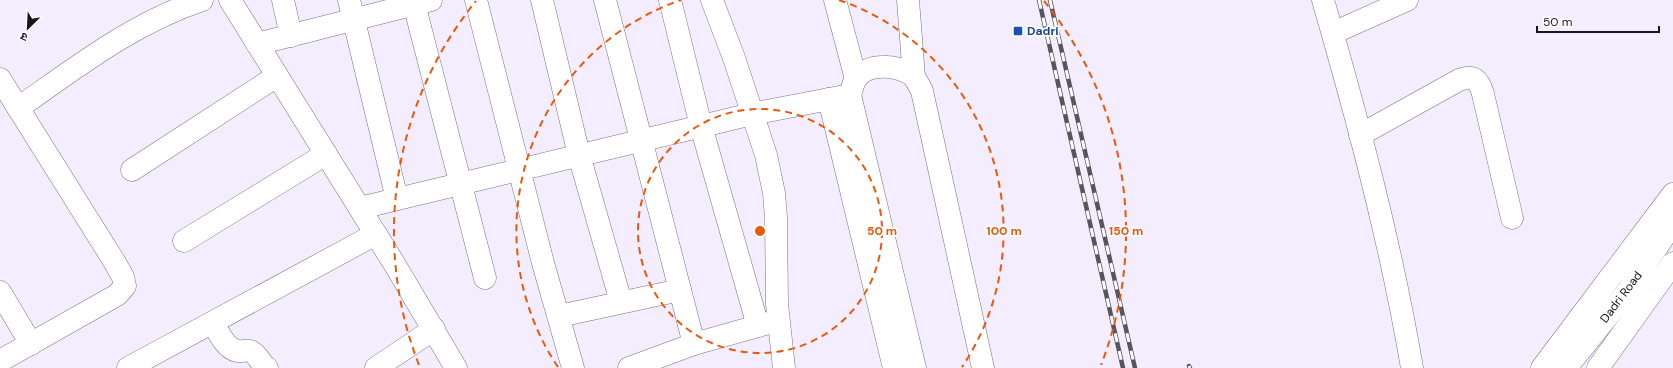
<svg xmlns="http://www.w3.org/2000/svg" width="1673" height="368" font-family="'DM Sans','Noto Sans Devanagari',sans-serif">
  <style>
    .lines { fill: none; stroke-linecap: round; stroke-linejoin: round }
    .minor-casing { stroke: #797187; stroke-width: 23 }
    .minor { stroke: #fff; stroke-width: 22 }
    .rail-casing { stroke: #57545f; stroke-width: 4.5 }
    .rail { stroke: #fdfdfd; stroke-width: 3; stroke-dasharray: 9; stroke-linecap: butt }
    .ring { fill: none; stroke: #e8590c; stroke-width: 2; stroke-dasharray: 7 5 }
    .transit-dot { fill: #1a4fb4; stroke: #fdfdfd; stroke-width: 1.5 }
    .labels { text-anchor: middle; stroke-width: 3.5; stroke-linejoin: round; paint-order: stroke }
    .transit-label { font-size: 12px; font-weight: bold; fill: #164399; stroke: #fdfdfd; text-anchor: start }
    .street-label { font-size: 12px; fill: #18151e; stroke: #fdfdfd }
    .centre { fill: #e8590c; stroke: #fdfdfd; stroke-width: 2 }
    .ring-label { font-size: 12px; text-anchor: middle; font-weight: bold; fill: #e8590c; stroke: #fdfdfd; stroke-width: 3.5; stroke-linejoin: round; paint-order: stroke }
  </style>
  <rect width="100%" height="100%" fill="#f3edfd"/>
  <g class="lines">
    <defs>
      <g id="minor">
        <polyline points="230,0 395,265 456,368"/>
        <polyline points="283,0 291,36"/>
        <polyline points="349,0 397,199"/>
        <polyline points="413,0 485,278"/>
        <polyline points="476,0 543,263 573,368"/>
        <polyline points="542,0 579,155 621,302"/>
        <polyline points="605,0 694,344"/>
        <polyline points="670,0 701,126 758,326"/>
        <polyline points="712,0 734,58 766,155 774,193 776,217 777,304 784,368"/>
        <polyline points="835,0 856,79"/>
        <polyline points="908,0 914,77"/>
        <path d="M1323,0C1358,121 1391,244 1412,368"/>
        <polyline points="1333,33 1407,0"/>
        <polyline points="257,44 431,0"/>
        <polyline points="0,79 114,261 123,277 125,286 117,295 0,361"/>
        <polyline points="829,99 894,368"/>
        <path d="M18,108C77,67 133,23 202,0"/>
        <path d="M1360,135L1459,80C1474,74 1479,80 1483,94L1512,218"/>
        <polyline points="132,170 277,76"/>
        <polyline points="360,208 752,114 850,95"/>
        <polyline points="184,241 326,154"/>
        <polyline points="0,292 31,344"/>
        <polyline points="559,316 680,290"/>
        <path d="M213,323C219,333 225,348 237,351C243,352 248,349 252,352C258,355 260,363 267,368"/>
        <polyline points="128,368 376,234"/>
        <polyline points="376,368 434,329"/>
        <polyline points="629,368 694,344 772,322"/>
        <path d="M915,368L850,95C852,90 853,84 855,80C865,62 901,64 914,77C917,81 920,87 922,91L983,368"/>
        <polyline points="1542,368 1673,194"/>
        <polyline points="1566,368 1627,292 1673,223"/>
        <polyline points="1598,368 1673,263"/>
      </g>
    </defs>
    <use href="#minor" class="minor-casing"/>
    <use href="#minor" class="minor"/>
    <defs>
      <g id="rail">
        <polyline points="1039,0 1123,368"/>
        <polyline points="1050,0 1135,368"/>
        <polyline points="1189,366 1190,368"/>
      </g>
    </defs>
    <use href="#rail" class="rail-casing"/>
    <use href="#rail" class="rail"/>
  </g>
  <g class="ring">
    <circle cx="760" cy="231" r="122"/>
    <path d="M558 367A244 244 0 0 1 681 0M839 0A244 244 0 0 1 962 367"/>
    <path d="M419 365A366 366 0 0 1 476 1M1044 1A366 366 0 0 1 1101 365"/>
  </g>
  <rect class="transit-dot" x="1013" y="26" width="10" height="10" rx="2"/>
  <g class="labels">
    <g class="transit-label">
      <text x="1027" y="35">Dadri</text>
    </g>
    <g class="street-label">
      <text transform="translate(1621 297) rotate(-53)" y="4">Dadri Road</text>
    </g>
  </g>
  <circle cx="760" cy="231" r="6" class="centre"/>
  <g class="ring-label">
    <text x="882" y="235">50 m</text>
    <text x="1004" y="235">100 m</text>
    <text x="1126" y="235">150 m</text>
  </g>
  <g transform="translate(28 28) rotate(204)" stroke="#fdfdfd" stroke-width="3" paint-order="stroke">
  <path d="M0-3L7 15L0 10L-7 15Z" fill="#18151e"/>
  <text y="-6" font-size="11" font-weight="bold" text-anchor="middle" fill="#18151e">उ</text>
  </g>
  <path d="M1537 26v6h122v-6" fill="none" stroke="#18151e" stroke-width="2"/>
  <text x="1543" y="26" font-size="12" fill="#18151e" stroke="#fdfdfd" stroke-width="3" paint-order="stroke">50 m</text>
</svg>
